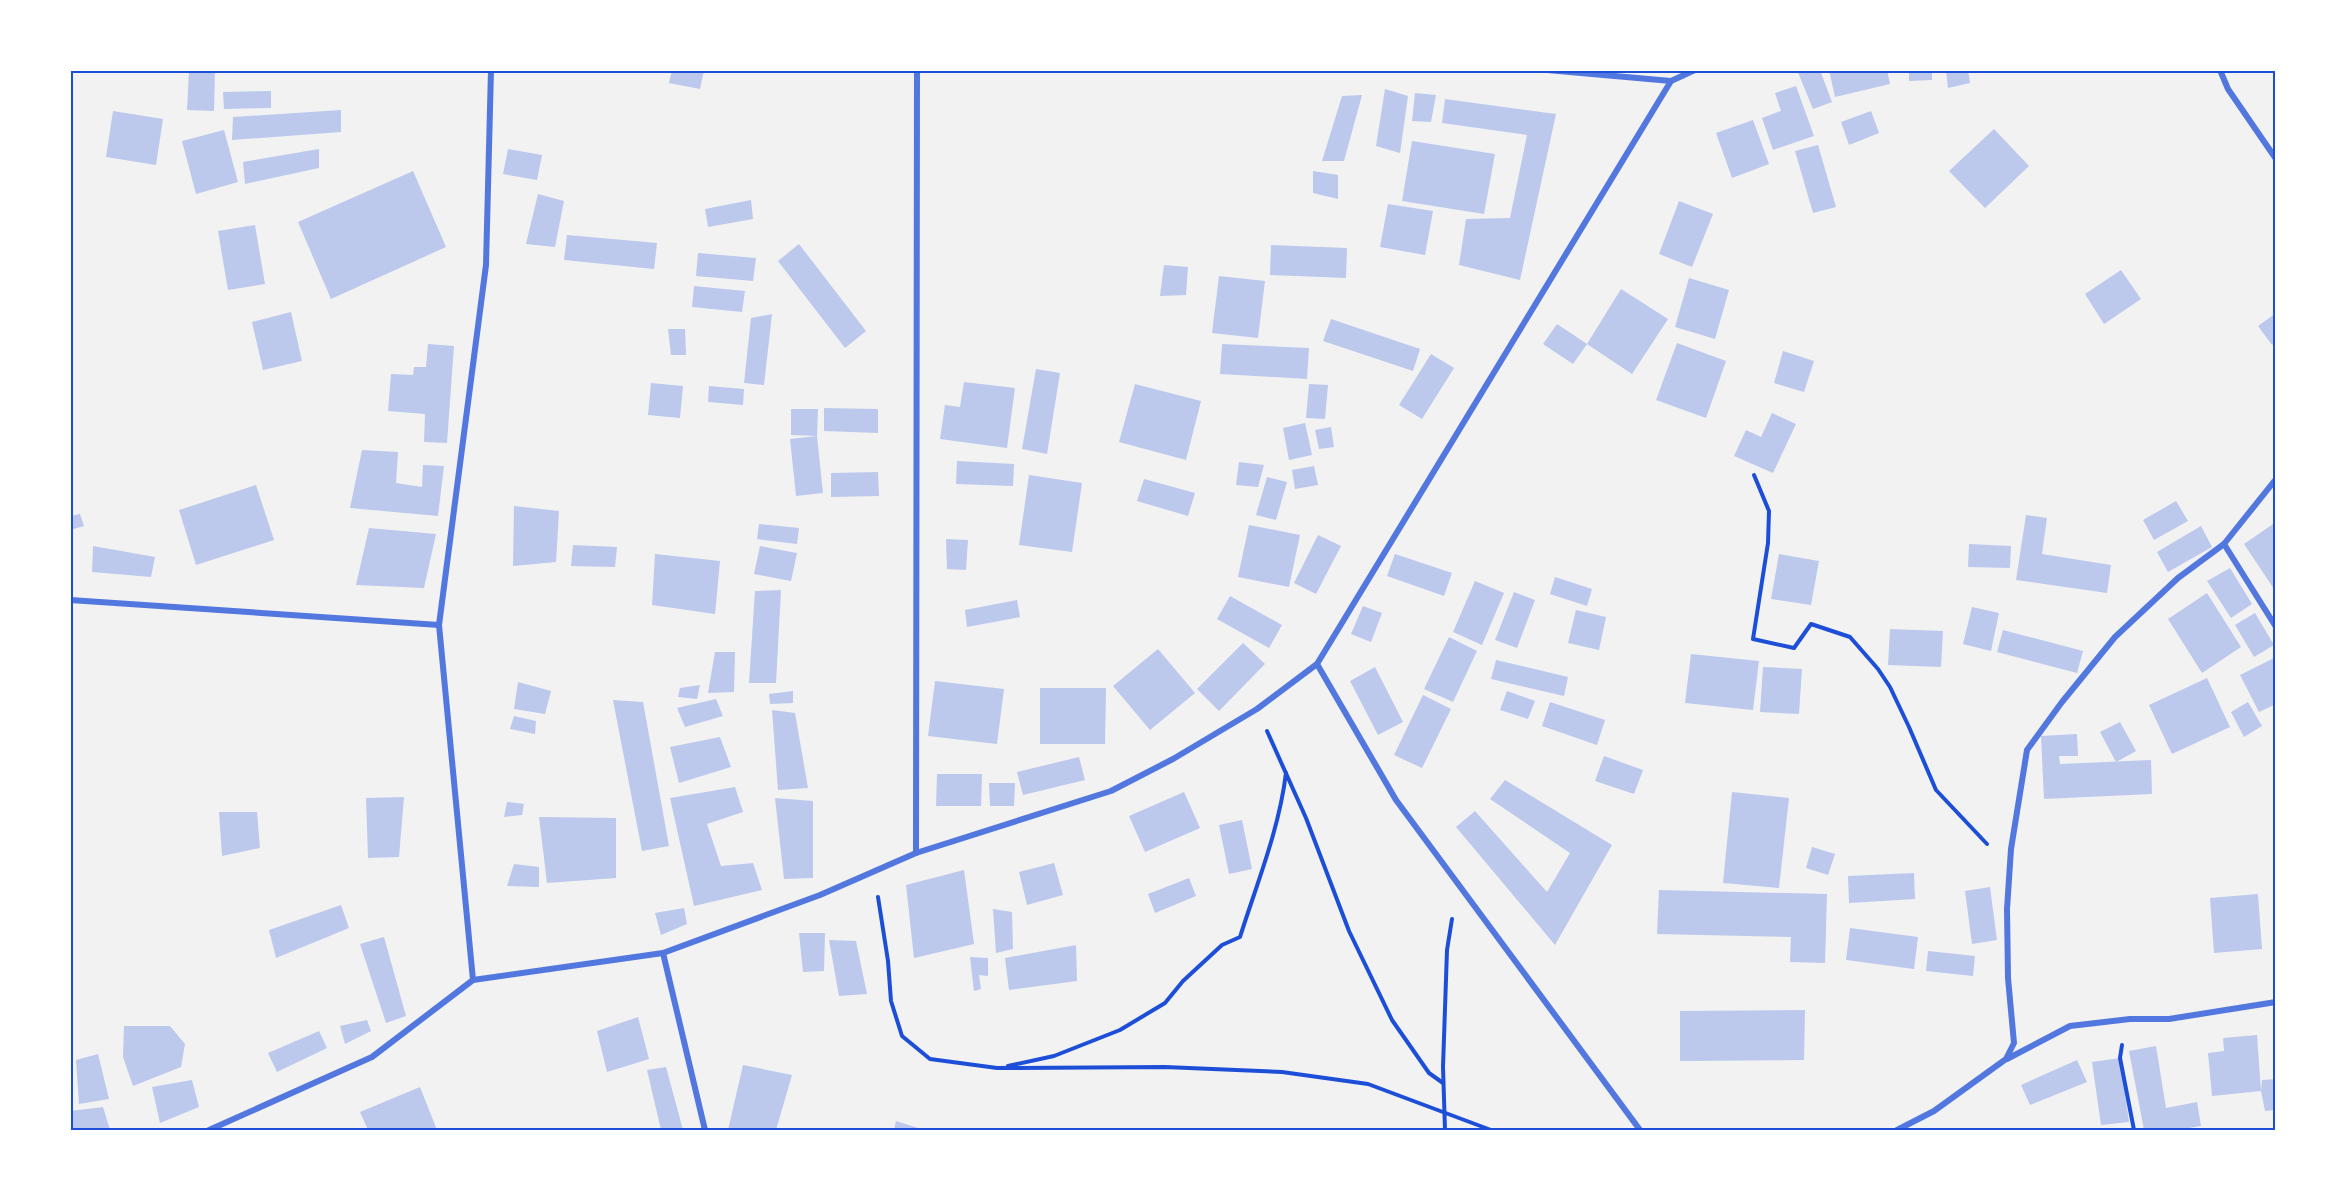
<svg xmlns="http://www.w3.org/2000/svg" width="2346" height="1201" font-family="Roboto,sans-serif">
  <style>
    .building { fill: #bdc9ec }
    .lines { fill: none; stroke-linecap: round; stroke-linejoin: round }
    .path { stroke: #1d4ed8; stroke-width: 4 }
    .minor { stroke: #5277de; stroke-width: 6 }
    .neatline { fill: none; stroke: #1d4ed8; stroke-width: 2 }
  </style>
  <rect width="100%" height="100%" fill="#f2f2f2"/>
  <g class="building">
    <polygon points="189,70 215,70 214,111 187,110"/>
    <polygon points="672,70 704,70 700,89 669,83"/>
    <polygon points="1797,70 1820,70 1832,102 1813,109"/>
    <polygon points="1829,70 1887,70 1890,84 1835,97"/>
    <polygon points="1909,70 1932,70 1932,80 1909,81"/>
    <polygon points="1946,70 1968,70 1970,83 1948,88"/>
    <polygon points="1796,86 1814,136 1773,150 1762,118 1781,111 1775,93"/>
    <polygon points="1385,89 1408,96 1400,153 1376,146"/>
    <polygon points="271,91 271,108 224,109 223,92"/>
    <polygon points="1415,93 1436,95 1431,122 1412,121"/>
    <polygon points="1362,95 1344,161 1322,161 1342,96"/>
    <polygon points="1445,99 1556,114 1520,280 1459,265 1466,219 1510,218 1527,135 1442,123"/>
    <polygon points="341,110 341,132 232,140 233,117"/>
    <polygon points="113,111 163,119 156,165 106,157"/>
    <polygon points="1871,111 1879,133 1849,145 1841,122"/>
    <polygon points="1753,120 1769,164 1732,178 1716,133"/>
    <polygon points="1994,129 2029,166 1985,208 1949,171"/>
    <polygon points="224,130 238,182 196,194 182,141"/>
    <polygon points="1412,141 1495,154 1484,214 1402,201"/>
    <polygon points="1818,145 1836,207 1813,213 1795,151"/>
    <polygon points="319,149 319,168 245,184 243,162"/>
    <polygon points="508,149 542,155 537,180 503,174"/>
    <polygon points="413,171 446,247 331,299 298,222"/>
    <polygon points="1313,171 1338,175 1338,199 1313,193"/>
    <polygon points="538,194 564,201 555,247 526,244"/>
    <polygon points="751,200 753,219 708,227 705,209"/>
    <polygon points="1679,201 1713,214 1692,267 1659,254"/>
    <polygon points="1388,204 1433,211 1425,255 1380,247"/>
    <polygon points="255,225 265,284 228,290 218,231"/>
    <polygon points="567,235 657,243 654,269 564,260"/>
    <polygon points="799,244 866,331 845,348 778,261"/>
    <polygon points="1271,245 1347,248 1346,278 1270,275"/>
    <polygon points="698,253 756,258 753,281 696,276"/>
    <polygon points="1164,265 1188,267 1186,295 1160,296"/>
    <polygon points="2121,270 2141,299 2104,324 2085,294"/>
    <polygon points="1219,276 1265,281 1258,338 1212,333"/>
    <polygon points="1689,278 1729,290 1715,339 1675,327"/>
    <polygon points="694,286 745,291 742,312 692,307"/>
    <polygon points="1621,289 1668,319 1632,374 1587,344"/>
    <polygon points="291,312 302,361 263,370 252,322"/>
    <polygon points="2276,313 2276,342 2272,345 2258,326"/>
    <polygon points="772,314 764,385 744,383 751,318"/>
    <polygon points="1331,319 1420,349 1413,371 1323,341"/>
    <polygon points="1557,324 1587,344 1573,364 1543,344"/>
    <polygon points="668,329 685,329 686,355 671,355"/>
    <polygon points="1677,343 1726,361 1706,418 1656,400"/>
    <polygon points="428,344 454,346 447,443 424,442 425,414 388,411 391,374 413,375 414,367 426,367"/>
    <polygon points="1222,344 1309,348 1307,379 1220,374"/>
    <polygon points="1783,351 1814,361 1804,392 1774,383"/>
    <polygon points="1431,354 1454,368 1422,419 1399,405"/>
    <polygon points="1036,369 1060,373 1047,454 1022,449"/>
    <polygon points="964,382 1015,388 1007,448 940,439 945,405 960,407"/>
    <polygon points="651,383 683,386 680,418 648,415"/>
    <polygon points="1135,384 1201,401 1186,460 1119,442"/>
    <polygon points="1309,384 1328,385 1325,419 1306,418"/>
    <polygon points="709,386 744,389 743,405 708,402"/>
    <polygon points="824,408 878,409 878,433 824,431"/>
    <polygon points="791,409 818,409 817,436 791,435"/>
    <polygon points="1772,413 1796,424 1773,473 1734,456 1746,430 1761,437"/>
    <polygon points="1305,423 1312,455 1289,460 1283,428"/>
    <polygon points="1331,427 1334,447 1319,449 1315,430"/>
    <polygon points="817,436 823,493 796,496 790,439"/>
    <polygon points="362,450 398,452 396,483 422,487 423,465 444,466 438,516 350,508"/>
    <polygon points="957,461 1014,464 1013,486 956,484"/>
    <polygon points="1239,462 1264,465 1258,487 1236,485"/>
    <polygon points="1314,466 1318,485 1295,489 1292,470"/>
    <polygon points="878,472 879,496 831,497 831,473"/>
    <polygon points="1029,475 1082,483 1072,552 1019,545"/>
    <polygon points="1267,477 1287,482 1276,520 1256,515"/>
    <polygon points="1144,479 1195,493 1188,516 1137,501"/>
    <polygon points="256,485 274,540 196,565 179,510"/>
    <polygon points="2176,501 2188,521 2154,540 2143,520"/>
    <polygon points="514,506 559,511 556,562 513,566"/>
    <polygon points="80,514 84,526 70,530 70,516"/>
    <polygon points="2026,515 2047,518 2042,554 2111,565 2107,593 2016,580"/>
    <polygon points="2276,522 2276,592 2244,544"/>
    <polygon points="759,524 799,528 797,544 757,539"/>
    <polygon points="1249,525 1300,535 1289,587 1238,577"/>
    <polygon points="2201,526 2212,547 2168,572 2157,552"/>
    <polygon points="369,528 436,534 424,588 356,585"/>
    <polygon points="1318,535 1341,546 1316,594 1294,583"/>
    <polygon points="946,539 968,540 966,570 947,569"/>
    <polygon points="1969,544 2011,546 2010,568 1968,567"/>
    <polygon points="573,545 617,547 615,567 571,566"/>
    <polygon points="93,546 155,557 151,577 92,572"/>
    <polygon points="760,546 797,553 791,581 754,574"/>
    <polygon points="655,554 720,561 715,614 652,605"/>
    <polygon points="1395,554 1452,573 1444,596 1387,576"/>
    <polygon points="1779,554 1819,561 1811,605 1771,599"/>
    <polygon points="2230,568 2252,604 2231,618 2207,581"/>
    <polygon points="1555,577 1592,589 1587,606 1550,594"/>
    <polygon points="1475,581 1504,593 1482,645 1453,632"/>
    <polygon points="781,590 776,683 749,683 755,591"/>
    <polygon points="1514,592 1535,600 1517,648 1495,640"/>
    <polygon points="2207,593 2241,647 2202,673 2168,619"/>
    <polygon points="1230,596 1282,625 1269,648 1217,619"/>
    <polygon points="1017,600 1020,617 967,627 965,610"/>
    <polygon points="1363,606 1382,613 1371,642 1351,634"/>
    <polygon points="1972,607 1999,613 1991,651 1963,644"/>
    <polygon points="1576,610 1606,617 1599,650 1568,643"/>
    <polygon points="2255,613 2274,645 2254,657 2235,625"/>
    <polygon points="1890,629 1943,631 1941,667 1888,665"/>
    <polygon points="2003,630 2083,651 2077,673 1997,652"/>
    <polygon points="1449,637 1477,651 1453,702 1424,689"/>
    <polygon points="1243,643 1265,664 1219,711 1197,689"/>
    <polygon points="1158,649 1195,693 1150,730 1113,686"/>
    <polygon points="715,652 735,652 734,692 708,693"/>
    <polygon points="1691,654 1759,661 1753,710 1685,703"/>
    <polygon points="2276,657 2276,704 2259,712 2240,675"/>
    <polygon points="1496,660 1568,677 1564,696 1491,679"/>
    <polygon points="1375,667 1403,722 1378,735 1350,681"/>
    <polygon points="1763,667 1802,669 1799,714 1760,712"/>
    <polygon points="2207,678 2230,727 2172,754 2149,705"/>
    <polygon points="935,681 1004,689 997,744 928,736"/>
    <polygon points="518,682 551,691 545,714 514,709"/>
    <polygon points="700,685 697,699 678,697 680,688"/>
    <polygon points="1040,688 1106,688 1105,744 1040,744"/>
    <polygon points="793,691 793,703 770,704 769,694"/>
    <polygon points="1507,691 1535,701 1528,719 1500,710"/>
    <polygon points="1423,695 1451,709 1422,768 1394,755"/>
    <polygon points="716,699 723,716 685,727 677,708"/>
    <polygon points="613,700 643,702 669,846 642,851"/>
    <polygon points="1550,702 1605,720 1597,745 1542,726"/>
    <polygon points="2248,702 2262,726 2244,737 2231,712"/>
    <polygon points="772,710 795,713 808,788 778,790"/>
    <polygon points="514,716 536,721 535,734 510,729"/>
    <polygon points="2120,722 2136,751 2116,762 2100,732"/>
    <polygon points="2077,734 2078,756 2059,756 2060,764 2151,760 2152,794 2044,799 2041,736"/>
    <polygon points="720,737 731,767 679,783 670,747"/>
    <polygon points="1604,756 1643,770 1634,794 1595,781"/>
    <polygon points="1079,757 1085,780 1023,795 1017,772"/>
    <polygon points="937,774 982,774 981,806 936,806"/>
    <polygon points="1505,780 1612,845 1555,945 1456,827 1475,811 1547,892 1570,853 1490,799"/>
    <polygon points="989,783 1015,783 1014,806 990,806"/>
    <polygon points="735,787 743,812 707,824 721,866 753,863 762,890 694,906 670,798"/>
    <polygon points="1184,792 1200,828 1145,852 1129,816"/>
    <polygon points="1732,792 1789,798 1779,888 1723,883"/>
    <polygon points="404,797 399,857 368,858 366,798"/>
    <polygon points="775,798 813,801 813,878 784,879"/>
    <polygon points="507,802 524,804 522,815 504,817"/>
    <polygon points="219,812 257,812 260,848 222,856"/>
    <polygon points="539,817 616,818 616,878 547,883"/>
    <polygon points="1242,820 1252,869 1229,874 1219,825"/>
    <polygon points="1812,847 1835,854 1828,875 1806,868"/>
    <polygon points="1054,863 1063,895 1027,905 1019,872"/>
    <polygon points="514,864 539,867 539,887 507,886"/>
    <polygon points="964,870 974,944 914,958 906,885"/>
    <polygon points="1914,873 1915,899 1849,903 1848,876"/>
    <polygon points="1189,878 1196,896 1155,913 1148,894"/>
    <polygon points="1990,887 1997,940 1972,944 1965,891"/>
    <polygon points="1659,890 1827,894 1825,963 1790,962 1791,937 1657,934"/>
    <polygon points="2258,894 2262,949 2214,953 2210,898"/>
    <polygon points="341,905 349,928 276,958 269,930"/>
    <polygon points="684,908 687,924 661,935 655,913"/>
    <polygon points="993,909 1012,912 1013,949 996,953"/>
    <polygon points="1850,928 1918,937 1914,969 1846,960"/>
    <polygon points="799,933 825,933 824,971 803,972"/>
    <polygon points="384,937 406,1016 386,1023 360,944"/>
    <polygon points="829,940 856,941 867,994 839,996"/>
    <polygon points="1076,945 1077,981 1009,990 1005,958"/>
    <polygon points="1928,951 1975,956 1973,976 1926,971"/>
    <polygon points="970,957 988,958 988,976 979,975 981,989 974,991"/>
    <polygon points="1805,1010 1804,1060 1680,1061 1680,1011"/>
    <polygon points="638,1017 649,1059 607,1072 597,1031"/>
    <polygon points="367,1020 371,1031 345,1044 340,1026"/>
    <polygon points="124,1026 170,1026 185,1044 181,1067 133,1086 123,1057"/>
    <polygon points="319,1031 327,1048 277,1072 268,1053"/>
    <polygon points="2257,1035 2261,1091 2262,1080 2276,1079 2276,1110 2265,1111 2261,1091 2212,1096 2208,1053 2224,1051 2223,1038"/>
    <polygon points="2156,1046 2166,1108 2197,1102 2201,1126 2177,1130 2144,1130 2129,1051"/>
    <polygon points="98,1054 109,1099 79,1104 76,1060"/>
    <polygon points="2120,1058 2129,1122 2101,1125 2092,1062"/>
    <polygon points="2077,1060 2087,1082 2030,1105 2021,1085"/>
    <polygon points="743,1065 792,1075 776,1130 728,1130"/>
    <polygon points="666,1067 683,1130 661,1130 647,1070"/>
    <polygon points="192,1080 199,1107 160,1123 152,1087"/>
    <polygon points="420,1087 437,1130 368,1130 360,1112"/>
    <polygon points="103,1107 110,1130 70,1130 70,1111"/>
    <polygon points="896,1121 918,1128 917,1130 894,1130"/>
  </g>
  <g class="lines">
    <g class="path">
      <polyline points="1754,475 1769,511 1768,543 1753,639 1794,648 1811,624 1850,637 1878,669 1890,687 1909,727 1936,790 1987,844"/>
      <polyline points="1267,731 1306,818 1349,931 1392,1020 1429,1073 1443,1083"/>
      <polyline points="878,897 888,961 891,1001 902,1036 930,1059 997,1068 1165,1067 1282,1072 1368,1084 1491,1130"/>
      <polyline points="2122,1045 2120,1058 2134,1130"/>
      <path d="M1008,1066L1054,1056L1120,1030L1165,1003L1183,981L1222,945L1240,937C1257,883 1279,830 1286,773"/>
      <polyline points="1445,1130 1443,1067 1447,950 1452,919"/>
    </g>
    <g class="minor">
      <polyline points="1547,70 1671,81"/>
      <polyline points="2220,70 2228,89 2276,159"/>
      <polyline points="2224,544 2276,627"/>
      <polyline points="70,600 439,625"/>
      <polyline points="1317,664 1396,800 1640,1130"/>
      <polyline points="916,853 917,70"/>
      <polyline points="663,953 705,1130"/>
      <polyline points="473,980 439,625 486,265 491,70"/>
      <polyline points="2007,1059 2070,1026 2130,1019 2169,1019 2276,1002"/>
      <polyline points="209,1130 372,1057 473,980 663,953 820,895 916,853 1111,791 1173,759 1257,709 1317,664 1671,81 1695,70"/>
      <polyline points="1897,1130 1934,1111 2006,1059 2014,1043 2008,978 2007,909 2011,849 2027,750 2062,702 2115,637 2178,578 2224,544 2276,479"/>
    </g>
  </g>
  <rect width="2346" height="1201" fill="none" stroke="#ffffff" stroke-width="144"/>
  <rect x="72" y="72" width="2202" height="1057" class="neatline"/>
</svg>
